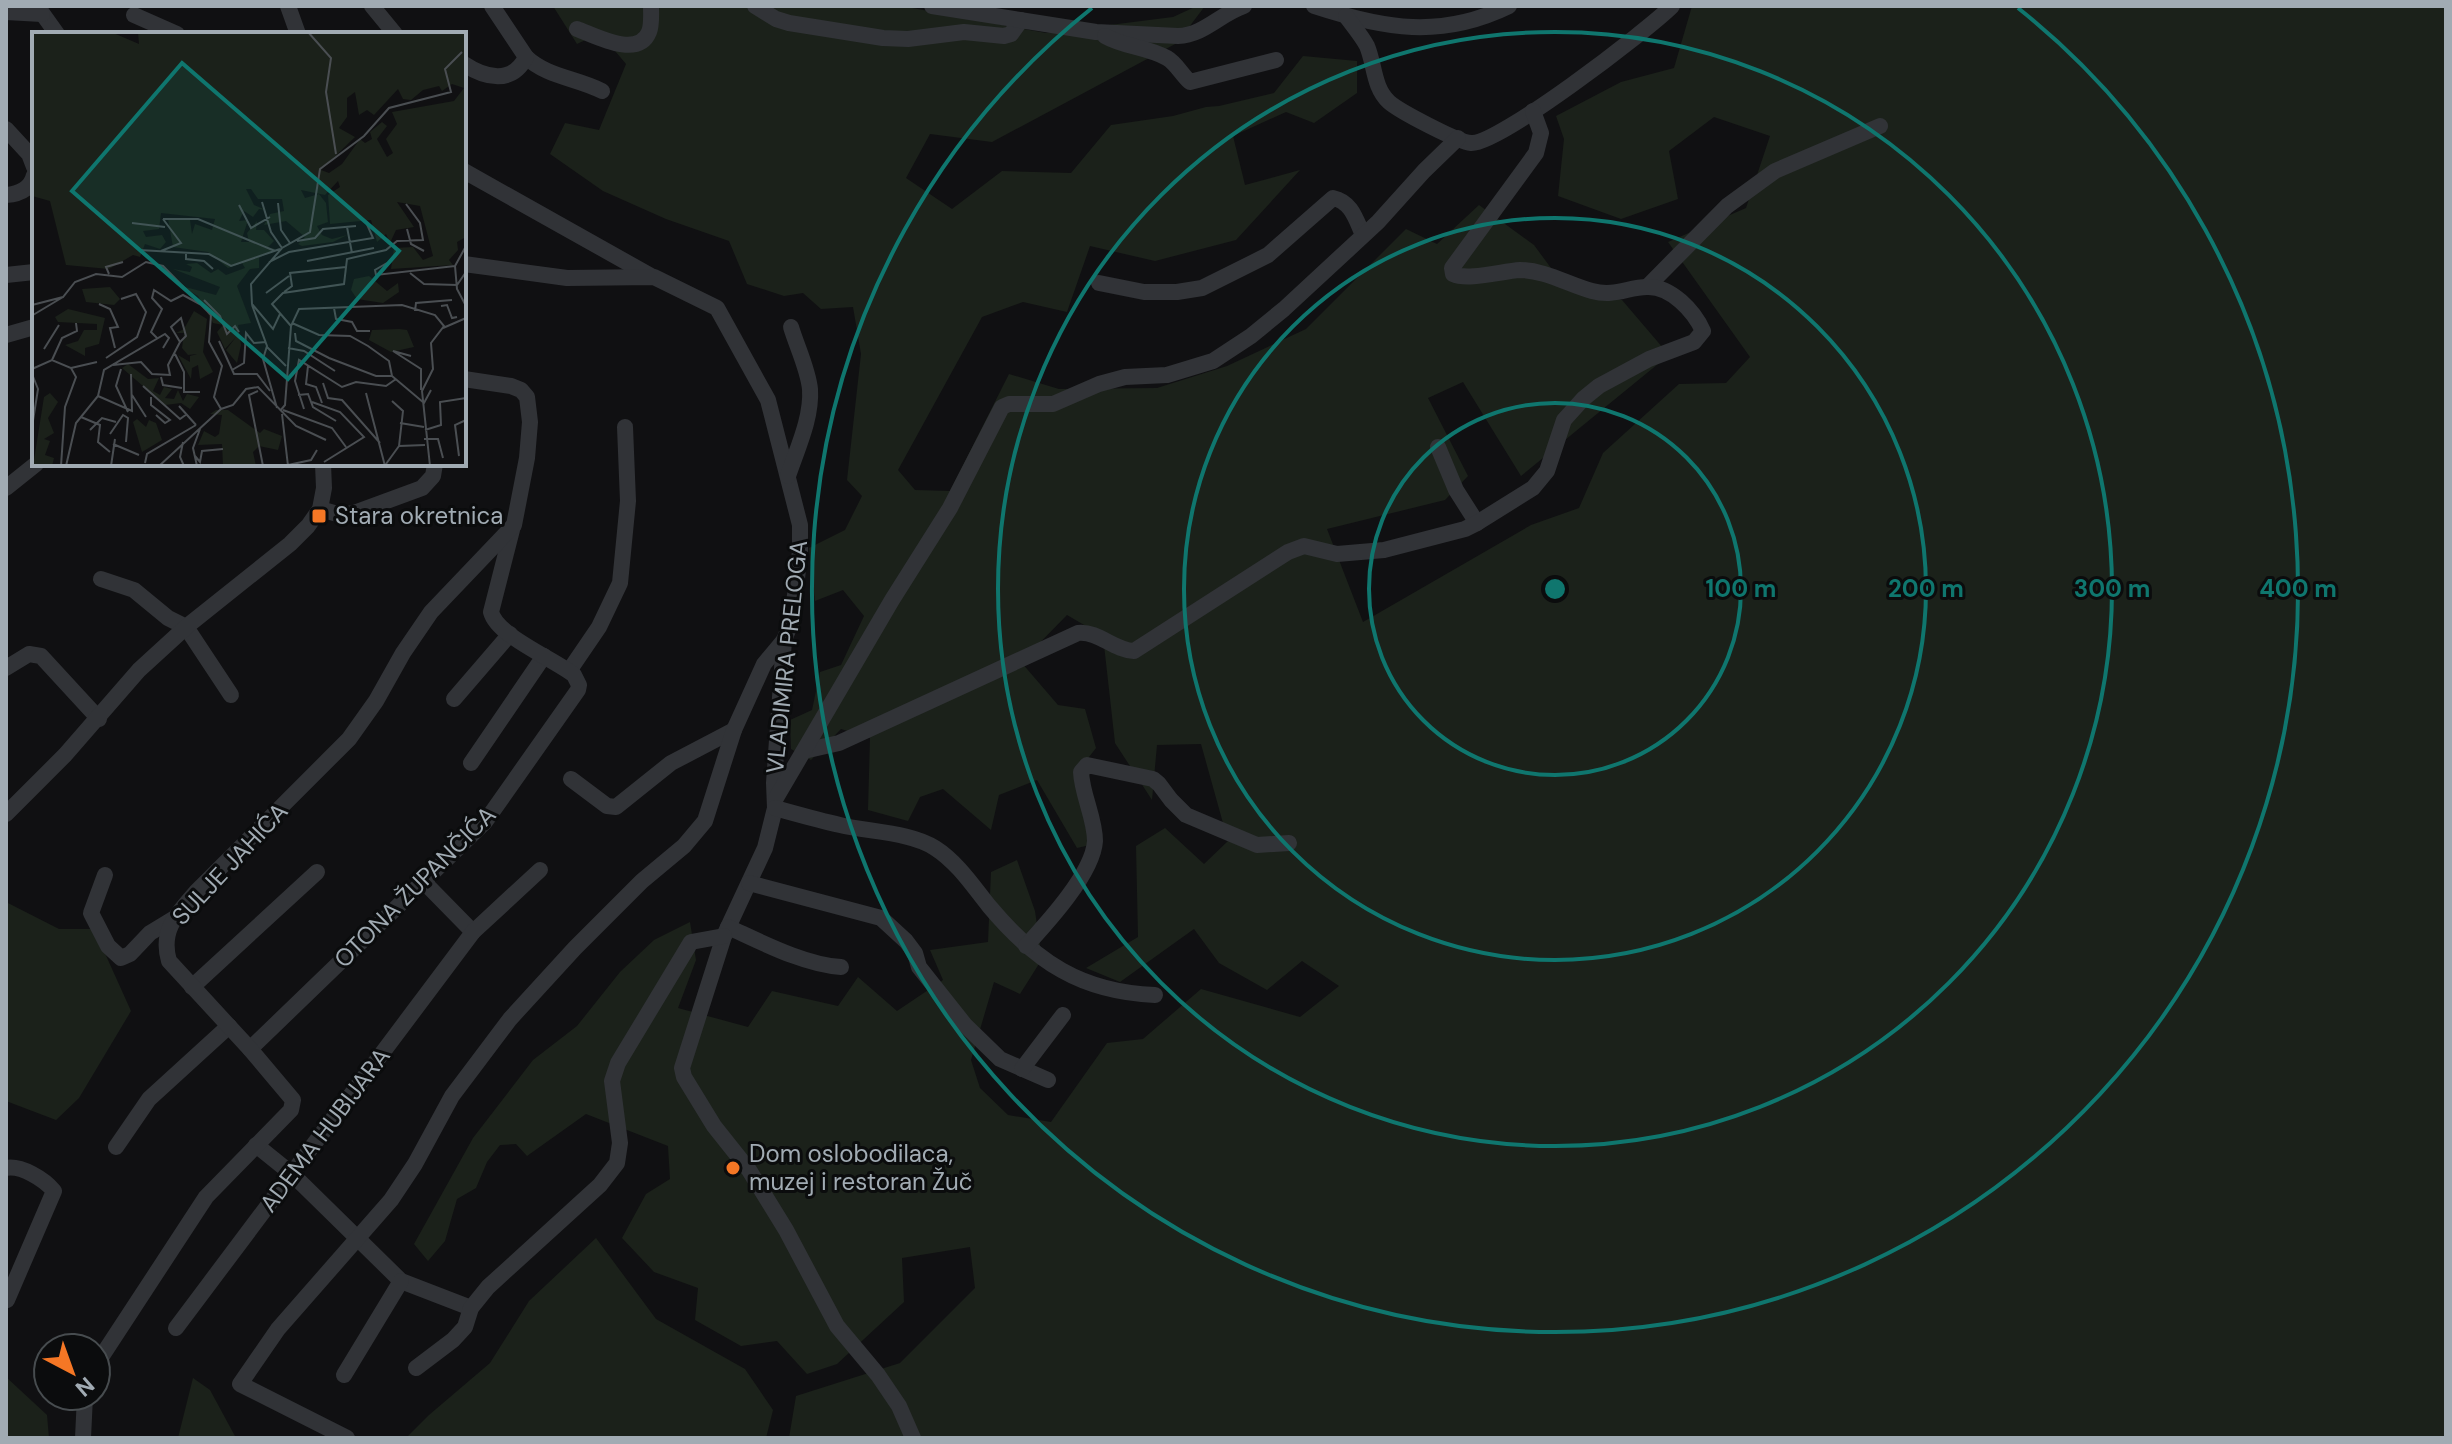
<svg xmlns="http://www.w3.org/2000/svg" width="2452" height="1444" font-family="'DM Sans',sans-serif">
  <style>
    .green { fill: #1b211a }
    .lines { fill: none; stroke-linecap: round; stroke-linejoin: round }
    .minor { stroke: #313337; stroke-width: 16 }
    .ring { fill: none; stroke: #0f766e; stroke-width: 4 }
    .poi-dot { fill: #f57725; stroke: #0b0c0d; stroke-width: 3 }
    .labels { text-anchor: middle; stroke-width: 6; stroke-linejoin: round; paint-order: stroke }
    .poi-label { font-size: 24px; fill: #a1abb3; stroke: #0b0c0d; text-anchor: start }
    .street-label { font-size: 24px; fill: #a1abb3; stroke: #0b0c0d }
    .inset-road { fill: none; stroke: #4a4e52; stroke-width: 2 }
    .view { fill: #0f766e; fill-opacity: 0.15; stroke: #0f766e; stroke-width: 4 }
    .inset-edge { fill: none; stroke: #a1abb3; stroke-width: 4 }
    .centre { fill: #0f766e; stroke: #0b0c0d; stroke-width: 4 }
    .ring-label { font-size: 24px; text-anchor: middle; font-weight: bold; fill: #0f766e; stroke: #0b0c0d; stroke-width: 6; stroke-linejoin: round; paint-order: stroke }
  </style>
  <rect width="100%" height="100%" fill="#101012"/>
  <g class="green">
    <polygon points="553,6 902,6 1046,33 1173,17 1197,6 1205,6 1177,43 992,142 930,134 906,178 952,209 1002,171 1071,173 1111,125 1173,116 1206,107 1219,106 1274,93 1303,56 1357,61 1357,93 1314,123 1286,112 1233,136 1245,185 1300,170 1236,240 1155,261 1090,246 1067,312 1023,302 982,317 898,470 915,490 950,491 1009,374 1059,389 1157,388 1227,366 1306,329 1406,229 1437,244 1479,205 1534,245 1565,287 1622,300 1669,355 1521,476 1463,382 1428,398 1468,476 1445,500 1327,529 1363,622 1531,525 1579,508 1603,453 1679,384 1726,383 1750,357 1668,242 1746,208 1770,136 1714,117 1669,151 1678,199 1621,219 1558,196 1564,139 1556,116 1621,82 1674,68 1692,6 2446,6 2446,1438 789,1438 796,1396 900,1363 975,1288 970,1247 902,1258 904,1302 837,1364 807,1374 777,1341 741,1346 695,1320 698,1288 654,1272 622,1238 646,1194 670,1179 668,1146 586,1114 527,1156 516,1144 500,1145 487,1162 476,1188 457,1199 445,1241 428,1261 414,1244 473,1138 533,1060 577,1026 620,972 654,940 690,922 696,960 678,1008 748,1027 772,991 838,1006 858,977 897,1011 943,980 930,950 988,942 991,872 1017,860 1035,911 1042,959 1020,994 994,982 971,1060 980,1088 1008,1115 1051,1122 1107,1043 1143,1039 1201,989 1300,1017 1339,986 1302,961 1267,990 1219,963 1194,929 1120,982 1086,968 1138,937 1136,846 1165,828 1204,864 1228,841 1201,744 1157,745 1152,800 1115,743 1103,636 1067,615 1021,662 1058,705 1085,709 1096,748 1075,775 1090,845 1077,848 1037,780 999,795 991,830 943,789 920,797 908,821 868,810 870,738 841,729 811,760 791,749 790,720 812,710 820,672 841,665 864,616 843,590 815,601 809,548 845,530 862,496 847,480 861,354 853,307 821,309 803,293 784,296 747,284 729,241 666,219 603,191 550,154 565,123 599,130 626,64 600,33 577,44"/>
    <polygon points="6,902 59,929 94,929 131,1011 79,1098 56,1120 6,1101"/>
    <polygon points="596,1238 656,1319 745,1369 773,1410 766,1438 406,1438 429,1415 490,1363 529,1301"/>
    <polygon points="6,1377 47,1415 49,1438 6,1438"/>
    <polygon points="193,1378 210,1390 236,1438 178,1438"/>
  </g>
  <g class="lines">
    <g class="minor">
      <polyline points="37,6 57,34"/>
      <polyline points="288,6 298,34"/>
      <polyline points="372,6 395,34"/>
      <polyline points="755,6 776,19 789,23 883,38 908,39 964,32 1004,36 1011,34 1021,20"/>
      <path d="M932,6L1096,32L1178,36C1204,35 1220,14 1244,6"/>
      <path d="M1314,6C1384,29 1441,39 1509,6"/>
      <polyline points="6,12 42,14"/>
      <polyline points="134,15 177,34"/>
      <path d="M1346,16C1353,26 1361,35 1367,46C1375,65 1373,87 1389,102C1399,111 1458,142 1471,143C1497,146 1648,30 1672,6"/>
      <path d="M577,29C596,36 638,59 649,32C652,25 651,14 651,6"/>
      <path d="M1105,36C1124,47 1148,47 1167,58C1176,63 1182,75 1190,82L1276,60"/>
      <path d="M526,57C547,77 577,78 602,91"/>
      <path d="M464,64C485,78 512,85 526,57L492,6"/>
      <polyline points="6,129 29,154 34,167"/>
      <polyline points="464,171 651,276"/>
      <path d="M6,195C19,194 31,189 34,175"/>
      <polyline points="464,264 567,278 654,277 717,308 768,400 800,525 800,551 796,588 791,623 784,640 774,783 775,808 765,848 724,936 682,1068 684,1077 714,1126 749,1170 786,1230 837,1326 878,1375 899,1406 913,1438"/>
      <polyline points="6,275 34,272"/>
      <path d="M1099,283L1144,292H1177L1202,288L1268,255L1333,198C1352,202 1356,220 1363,235"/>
      <polyline points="1648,286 1727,206 1775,171 1880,126"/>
      <polyline points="6,335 34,327"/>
      <polyline points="1438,447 1456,490 1477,523"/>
      <path d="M788,476C797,449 812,418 810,389C808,369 797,347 791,327"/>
      <polyline points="6,488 36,464"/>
      <polyline points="320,509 341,515 354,513 422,488 433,476 435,464"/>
      <polyline points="101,579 134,590 168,618 186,627 231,695"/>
      <polyline points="6,668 29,654 41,656 99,719"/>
      <polyline points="569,671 599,627 620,583 628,501 625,427"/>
      <polyline points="454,699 510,634"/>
      <path d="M804,751L839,743L1078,633C1099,631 1113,650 1134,651L1288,552L1304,546L1337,554L1384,550L1465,529L1477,523L1533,488L1547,471L1564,420L1583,399L1599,386L1649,359L1694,342L1703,331C1694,311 1671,286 1647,287C1628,287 1615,297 1592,291C1569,285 1545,270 1520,270C1502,271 1468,281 1453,274L1452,268L1536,153L1541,133L1533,111"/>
      <polyline points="471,763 544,656"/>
      <polyline points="571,779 607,806 616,807 671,763 734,730"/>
      <polyline points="776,798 892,600 950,508 1002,407 1009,404 1053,404 1099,384 1125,377 1167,375 1213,361 1251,336 1284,309 1378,222 1424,171 1458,138"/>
      <path d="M775,808C797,814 818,820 840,825C868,832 911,832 935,848C957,862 973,886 989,906C1036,962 1081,992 1155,995"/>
      <polyline points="6,814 65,755 139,670 186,627 290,544 308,526 320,509 324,488 323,464"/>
      <polyline points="105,875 91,913 108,946 121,958 130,954 150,933 173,919"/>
      <polyline points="423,881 473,932"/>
      <polyline points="749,883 881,918 906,941 915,953 919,967 965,1025 1000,1059 1048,1080"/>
      <path d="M728,927C761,942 805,965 841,967"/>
      <path d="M1026,946C1048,922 1093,873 1095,841C1095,818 1082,795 1081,772L1087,765L1153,779L1159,784L1171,800L1186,815L1257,845L1289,843"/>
      <polyline points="192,987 317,872"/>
      <path d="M250,1049L485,822L578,690L579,685L574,675C554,659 497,636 491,612L513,526"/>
      <polyline points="1022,1069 1063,1015"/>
      <polyline points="256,1145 292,1174 401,1281 471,1308"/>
      <polyline points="116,1147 149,1099 229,1026"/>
      <path d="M6,1168C21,1165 44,1179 54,1191L7,1300"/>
      <polyline points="176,1328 473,932 540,870"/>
      <path d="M96,1365L206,1197L291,1110L293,1100L250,1049L169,961C160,930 177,914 196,892L349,739L376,701L403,653L431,612L514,525L527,458L530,422L527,397L521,390L511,386L464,379"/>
      <polyline points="416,1368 453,1340 465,1327 471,1308 488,1287 600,1185 617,1163 620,1143 612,1081 618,1063 691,942 724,936"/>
      <polyline points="344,1375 401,1281"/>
      <polyline points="83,1438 85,1396"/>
      <polyline points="347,1438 240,1384 278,1329 391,1200 415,1164 452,1096 510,1019 575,948 642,881 684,846 705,821 734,730 764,664 784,640"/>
    </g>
  </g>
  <g class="ring">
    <circle cx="1555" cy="589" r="186"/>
    <circle cx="1555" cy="589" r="371"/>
    <circle cx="1555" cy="589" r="557"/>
    <path d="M2018 8A743 743 0 1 1 1092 8"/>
  </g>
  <g class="poi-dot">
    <rect x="311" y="508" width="16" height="16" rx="4"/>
    <circle cx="733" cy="1168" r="8"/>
  </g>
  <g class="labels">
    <g class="poi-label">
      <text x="335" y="524">Stara okretnica</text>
      <text x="749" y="1162">Dom oslobodilaca,<tspan x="749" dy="28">muzej i restoran Žuč</tspan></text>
    </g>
    <g class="street-label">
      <text transform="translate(787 657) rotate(-84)" y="8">VLADIMIRA PRELOGA</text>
      <text transform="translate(230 864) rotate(-47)" y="8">SULJE JAHIĆA</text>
      <text transform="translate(415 887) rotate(-45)" y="8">OTONA ŽUPANČIĆA</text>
      <text transform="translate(325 1130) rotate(-53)" y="8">ADEMA HUBIJARA</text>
    </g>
  </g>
  <g transform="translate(32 32)">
    <rect width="434" height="434" fill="#101012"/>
    <path d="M0,0H79L107,12L106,0H434V205L425,210L426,218L417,228L421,233L359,237L362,216L381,215L391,228L401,224L388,174L365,170L382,195L364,198L358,211L354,202L345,210L339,188L298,192L296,163L308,155L306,149L293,163L269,158L273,166L287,162L294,171L296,190L285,194L290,203L300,207L315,203L301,210L270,214L266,212L273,205L254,189L232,193L238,182L252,179L250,167H226L219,157H214L222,173L234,178L227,177L221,185L212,179L207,189L216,188L209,210H217L215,201L225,189L224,198H232L242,209L236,215L243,217L227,226V236L218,237L205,254L219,291L206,293L209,313L205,331L194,318L204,305L193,317L185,300L191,293L181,291L166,264L149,254L184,263L188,255L141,237L158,240L160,235L154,232L165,231L179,241L186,237L194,243L213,236L210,231L196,236L176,220L141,215L136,187L158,188L160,202L163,192L180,198L183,187L129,181L127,197L111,199L114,205L130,203L134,210L128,217L113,212L108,225L101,223L77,237L34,233L18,169L0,164ZM420,52L432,56L422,69L360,80L365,92L354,107L361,121L355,125L345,107L355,94L350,90L338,100L340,107L333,111L328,107L310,132L297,141L289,138L323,105L307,96L315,85V66L323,60L327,83L335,78L342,83L366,57L371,67L379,68L391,58L407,54L410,59ZM337,244L355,259L366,251L367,260L351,271L325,267L319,258L322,247ZM78,255L88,267L82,273L54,270L50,257ZM36,277L73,286L67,312L53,316V324L33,313L46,309L52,298H65V292L26,290L23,285ZM162,279L175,287L171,320L181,340L168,347L166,333L160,336L159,347L146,323L158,330V324L165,322L156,323L150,316L152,301H144L152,297ZM367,297L375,298L382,315L359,320L337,308L340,298ZM96,332L116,347L127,346L121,359L128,363L132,355L140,357L133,366L142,367L146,358L151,369L155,362L167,365L158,377L149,371L133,373L90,336ZM18,361L26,370L16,386L22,401L12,407L18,409L13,423L22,426L20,434H1L12,365ZM184,378H196L228,401L232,397L250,404L246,418L227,414L221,420L224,434H191L190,412L166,413L172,399L183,405L187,402L190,383L178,382ZM105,387L114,395L117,388L124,391L130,408L110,420L101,390Z" fill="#1b211a" fill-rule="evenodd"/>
    <path class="inset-road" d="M276,0L299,26L294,60L304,122M230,170L239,200L250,216M246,171L249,198L258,211M207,173L219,196L238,185M131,187H166L243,219M100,191L133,195M315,195L320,221M375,197L379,212L392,219M265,209L283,206L291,197L324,194M434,214L423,234L425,257L434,274M107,218L177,222L199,234L248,217M129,219L149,211L131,187M154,221V227L172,229L181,237M275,229L342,216M237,230L257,220L341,206L334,190M355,231L343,238L344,243L423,234M378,241L392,252L425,253L434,240M77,242L74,235L91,230M252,260L260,254L258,241L314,235M234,261L257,244M172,268L188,284L195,302L203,294L207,300M67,272L78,277L86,295L78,296L83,316M0,273L31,265L43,250L64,242L90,245L114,230L131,234L179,283L177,310L190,334L182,365L189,377M220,273L235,314L231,327L245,376M409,274L415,273L420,286L425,285M302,276L304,287L320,290L325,299H338M383,279L384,271L420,268M248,282L241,297L220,272L219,252L250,216L278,200L288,137L332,104L357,76L419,60L413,37L430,20M0,291L1,283L31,265M260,291L287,303L318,304L336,314L357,329L360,344L392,371L399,358M259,294L240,272L251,261L312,252L315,227L354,218L365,209L391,208L388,191L374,172M411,296L434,286M263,301L264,309L297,326L344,344H360M126,307L119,300L130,277L120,266L122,258L139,269L151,263L175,276M187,309L202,342H225L238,359M235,315L254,334M256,316L272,319L303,339M12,317L27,293M143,322L152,340V360H168M379,324L361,319L389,337V358M74,326L105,305L114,280L104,262L89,267M20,328L30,306L45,299L44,291M81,333L109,330L120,342L138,343L136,333L148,310L139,295L149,286L154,304L148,310M276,334L274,352L284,355L290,371M39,336L65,330M0,337L20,328L39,336L44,345L33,375L29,434M89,337L84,354L96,380M200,338L212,331L214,301L222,311L234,310M0,342L6,357L0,395M129,345L131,353L150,356M291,351L296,366L310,368L348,411M111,354L148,387L155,382M226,359L217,363L231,434M334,361L353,434M100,363L114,385M266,363L276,362L281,375L304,389M66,364L100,379L99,342M119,365V373L138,388L133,391L124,383M280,370L308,380L332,405L292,430M147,374L164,393M189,377L201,373L214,357L226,355L264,394L294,408M272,377L263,349L267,328L310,355L324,350L354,354L364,347M251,378L300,396L314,415M248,379L253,373L259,294L267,277L370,273L403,283L412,294L399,311L401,337L390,359L398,434M250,382L256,434M49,385L68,393L66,410L78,420M368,391L392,395M58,398L70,386L84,390M393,398L409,393L408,370L434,366M78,402L91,383L96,386L94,410M392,407H406L411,426M151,410L148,425L152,434M81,412L107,423M367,414L393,413M163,424L168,430L170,419L191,417M427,424L423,393L434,388M113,431L115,422L164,393M354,432L367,414L371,379L360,369M256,433L279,428L285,418M34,434L44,391L66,364L72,338L133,302L137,306L131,316M79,434L83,407M127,434L189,377M165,434L161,416L168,397"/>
    <path class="view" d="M150,31L367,219L256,347L40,159Z"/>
    <rect width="434" height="434" class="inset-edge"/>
  </g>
  <circle cx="1555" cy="589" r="12" class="centre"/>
  <g class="ring-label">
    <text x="1741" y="597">100 m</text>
    <text x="1926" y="597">200 m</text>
    <text x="2112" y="597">300 m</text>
    <text x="2298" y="597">400 m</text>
  </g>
  <rect width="2452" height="1444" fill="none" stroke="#a1abb3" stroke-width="16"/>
  <g transform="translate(72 1372) rotate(139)"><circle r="38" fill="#0b0c0d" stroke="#474c4f" stroke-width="2"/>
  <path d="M0-6L14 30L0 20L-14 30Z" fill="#f57725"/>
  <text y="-12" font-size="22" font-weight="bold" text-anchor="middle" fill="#a1abb3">N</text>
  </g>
</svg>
